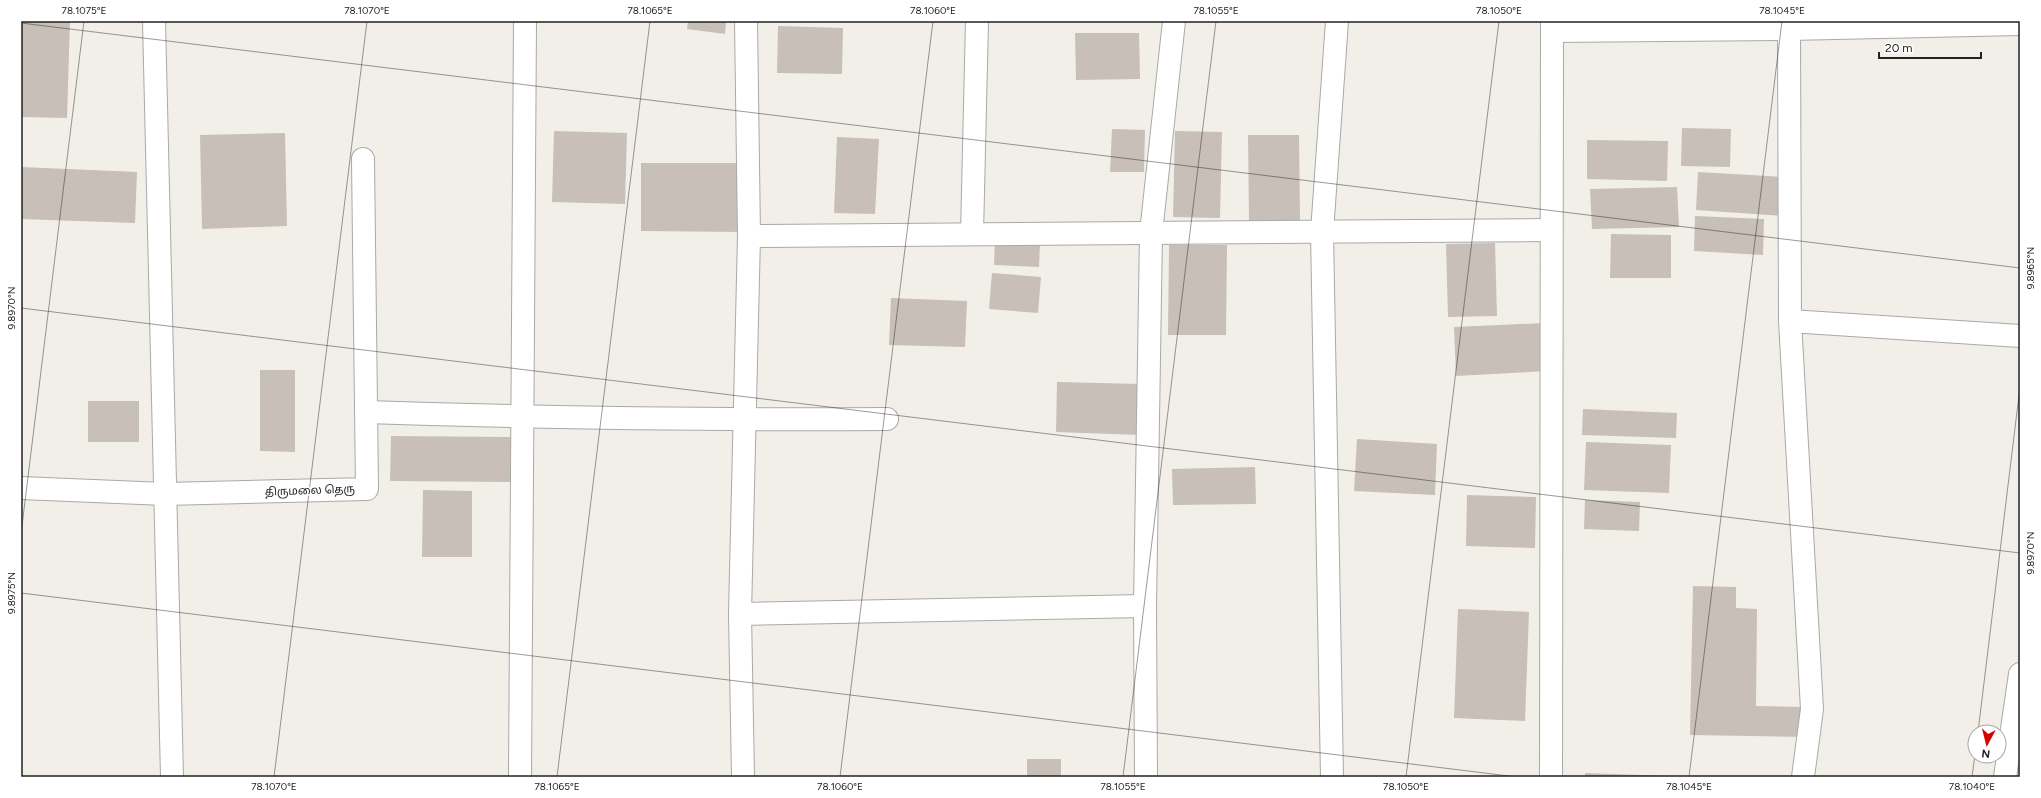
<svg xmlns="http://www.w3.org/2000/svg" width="2041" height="798" font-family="Figtree,'Noto Sans Tamil',sans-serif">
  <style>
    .building { fill: #c7bfb8 }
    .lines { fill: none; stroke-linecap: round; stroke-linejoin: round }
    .minor-casing { stroke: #a9a9a9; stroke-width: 24 }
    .minor { stroke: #fff; stroke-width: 22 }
    .ticks { fill: none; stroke: #222; stroke-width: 1; stroke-opacity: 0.45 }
    .labels { text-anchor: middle; stroke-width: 3; stroke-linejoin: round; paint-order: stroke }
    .street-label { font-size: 11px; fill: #222; stroke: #fff }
    .neatline { fill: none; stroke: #222; stroke-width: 1.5 }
    .ticks-label { font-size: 10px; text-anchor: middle; fill: #222 }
  </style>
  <rect width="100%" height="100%" fill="#f2efe9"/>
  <g class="building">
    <polygon points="21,21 70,21 67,118 21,117"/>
    <polygon points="688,21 726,21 725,34 687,29"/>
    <polygon points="778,26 843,28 842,74 777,73"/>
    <polygon points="1075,33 1139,33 1140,79 1076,80"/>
    <polygon points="1682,128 1731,129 1730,167 1681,166"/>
    <polygon points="1112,129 1145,130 1144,172 1110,172"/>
    <polygon points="554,131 627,133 625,204 552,202"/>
    <polygon points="1175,131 1222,132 1220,218 1173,217"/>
    <polygon points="285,133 287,226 202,229 200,135"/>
    <polygon points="1248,135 1299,135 1300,220 1249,221"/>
    <polygon points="837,137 879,139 875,214 834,213"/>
    <polygon points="1587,140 1668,141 1667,181 1587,179"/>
    <polygon points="641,163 741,163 740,232 641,231"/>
    <polygon points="21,167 137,172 135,223 21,219"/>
    <polygon points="1698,172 1784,177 1782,216 1696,210"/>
    <polygon points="1677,187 1679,227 1592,229 1590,189"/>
    <polygon points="1695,216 1764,219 1763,255 1694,251"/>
    <polygon points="1611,234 1671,235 1671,278 1610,278"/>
    <polygon points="995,241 1040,244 1039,267 994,265"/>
    <polygon points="1495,243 1497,316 1448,317 1446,244"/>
    <polygon points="1169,245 1227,245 1226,335 1168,335"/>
    <polygon points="992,273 1041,277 1038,313 989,309"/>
    <polygon points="891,298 967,301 965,347 889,345"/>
    <polygon points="1544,323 1547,371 1456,376 1454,327"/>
    <polygon points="260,370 295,370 295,452 260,451"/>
    <polygon points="1057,382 1142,384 1140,435 1056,432"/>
    <rect x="88" y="401" width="51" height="41"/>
    <polygon points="1583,409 1677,413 1676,438 1582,435"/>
    <polygon points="391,436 514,437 514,482 390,481"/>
    <polygon points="1357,439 1437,444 1435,495 1354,491"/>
    <polygon points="1586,442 1671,445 1669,493 1584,490"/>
    <polygon points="1255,467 1256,504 1173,505 1172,469"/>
    <polygon points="423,490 472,491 472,557 422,557"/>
    <polygon points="1467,495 1536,497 1535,548 1466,546"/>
    <polygon points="1585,500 1640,502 1639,531 1584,529"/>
    <polygon points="1693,586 1736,587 1736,608 1757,609 1756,706 1806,707 1806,737 1690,735"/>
    <polygon points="1458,609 1529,612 1525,721 1454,718"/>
    <rect x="1027" y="759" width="34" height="18"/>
    <polygon points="1585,773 1670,776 1670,777 1585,777"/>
  </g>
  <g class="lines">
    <defs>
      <g id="minor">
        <polyline points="154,21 172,777"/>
        <polyline points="746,21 749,236 740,614 1145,606 1146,777"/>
        <polyline points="1789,29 1790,321 1812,709 1803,777"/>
        <polyline points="1552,31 1789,29 2020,24"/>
        <polyline points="972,234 977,21"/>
        <polyline points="749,236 1551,230"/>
        <polyline points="1790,321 2020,336"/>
        <path d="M366,412C540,418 713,420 887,419"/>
        <polyline points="21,488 165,494 367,489 363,159"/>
        <polyline points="1145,606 1151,233 1174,21"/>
        <polyline points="740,614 743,777"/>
        <polyline points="520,777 525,21"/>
        <polyline points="1332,777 1322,232 1337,21"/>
        <polyline points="1551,777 1552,21"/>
        <polyline points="2005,777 2020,674"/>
      </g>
    </defs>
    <use href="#minor" class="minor-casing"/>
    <use href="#minor" class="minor"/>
  </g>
  <path class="ticks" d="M21,23L2020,268M21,308L2020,553M21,534L84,21M21,593L1517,777M1978,732L2020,387M274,777L367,21M557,777L650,21M840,777L933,21M1123,777L1216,21M1406,777L1499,21M1689,777L1782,21M1972,777L1975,754"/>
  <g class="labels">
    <g class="street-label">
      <text transform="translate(310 490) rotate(-2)" y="4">திருமலை தெரு</text>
    </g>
  </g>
  <rect width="2041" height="798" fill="none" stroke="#ffffff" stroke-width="44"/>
  <g transform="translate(1987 744) rotate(187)"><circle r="19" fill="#ffffff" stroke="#a7a7a7"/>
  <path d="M0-3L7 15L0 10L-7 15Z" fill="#d40000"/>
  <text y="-6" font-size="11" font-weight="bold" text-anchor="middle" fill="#222222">N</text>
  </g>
  <path d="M1879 52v6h102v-6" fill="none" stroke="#222222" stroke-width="2"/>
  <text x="1885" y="52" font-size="12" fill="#222222" stroke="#ffffff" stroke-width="3" paint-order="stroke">20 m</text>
  <rect x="22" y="22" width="1997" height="754" class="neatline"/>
  <g class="ticks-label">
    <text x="84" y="14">78.1075°E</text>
    <text x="367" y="14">78.1070°E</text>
    <text x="650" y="14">78.1065°E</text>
    <text x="933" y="14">78.1060°E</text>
    <text x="1216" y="14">78.1055°E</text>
    <text x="1499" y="14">78.1050°E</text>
    <text x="1782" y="14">78.1045°E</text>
    <text transform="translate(2030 268) rotate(-90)" y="4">9.8965°N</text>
    <text transform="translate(11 308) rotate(-90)" y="4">9.8970°N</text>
    <text transform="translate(2030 553) rotate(-90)" y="4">9.8970°N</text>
    <text transform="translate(11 593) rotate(-90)" y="4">9.8975°N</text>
    <text x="274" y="790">78.1070°E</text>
    <text x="557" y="790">78.1065°E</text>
    <text x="840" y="790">78.1060°E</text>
    <text x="1123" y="790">78.1055°E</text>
    <text x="1406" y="790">78.1050°E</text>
    <text x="1689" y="790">78.1045°E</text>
    <text x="1972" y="790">78.1040°E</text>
  </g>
</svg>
